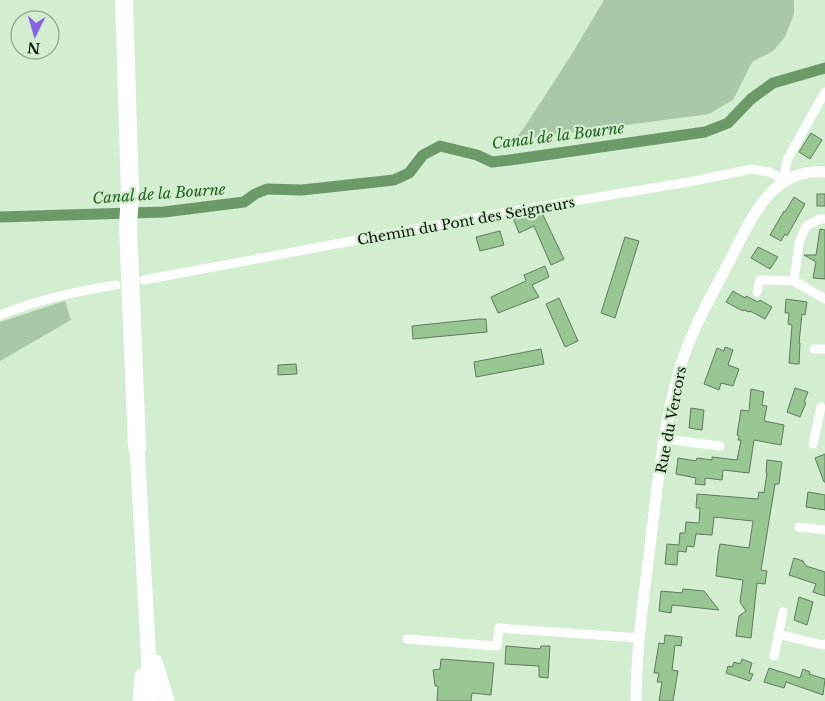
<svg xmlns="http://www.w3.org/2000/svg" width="825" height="701" font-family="'Libre Baskerville',serif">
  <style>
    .green { fill: #a9c7a7 }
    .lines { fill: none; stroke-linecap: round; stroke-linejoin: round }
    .canal { stroke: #6b9968; stroke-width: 11 }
    .building { fill: #97c693; stroke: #60795e }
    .minor { stroke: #fff; stroke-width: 9 }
    .tertiary { stroke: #fff; stroke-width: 11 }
    .trunk { stroke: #fff; stroke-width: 15 }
    .motorway { stroke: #fff; stroke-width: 18 }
    .labels { text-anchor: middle; stroke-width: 4.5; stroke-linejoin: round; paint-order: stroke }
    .street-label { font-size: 14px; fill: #0a1309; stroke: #d2edcf }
    .water-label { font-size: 15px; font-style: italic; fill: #226221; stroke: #d2edcf }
  </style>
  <rect width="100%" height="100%" fill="#d2edcf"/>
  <g class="green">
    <polygon points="604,0 794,0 794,14 785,37 773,51 752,62 733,100 709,114 514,140 524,128 570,57"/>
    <polygon points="65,301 71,320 0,361 0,322"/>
  </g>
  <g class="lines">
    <polyline class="canal" points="0,217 164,212 244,202 255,194 267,189 302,190 394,180 409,173 423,155 440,146 477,155 492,162 510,160 705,132 728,123 751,99 773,83 825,68"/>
  </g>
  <g class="building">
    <polygon points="811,133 822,140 810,159 799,152"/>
    <rect x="817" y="194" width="8" height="12"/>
    <polygon points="794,197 805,204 787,236 785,234 781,241 770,235 784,211 785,212"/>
    <polygon points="542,213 564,259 551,265 534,226 519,233 513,218"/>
    <polygon points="820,229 825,230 825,279 813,278 816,262 804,255 816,255"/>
    <polygon points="500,231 504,245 480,251 476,237"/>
    <polygon points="625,237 639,241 615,318 601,313"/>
    <polygon points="758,247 778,257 770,269 751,258"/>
    <polygon points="545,266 549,277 532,285 539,297 498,313 491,297 526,281 524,275"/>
    <polygon points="733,291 745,298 746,296 758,302 760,300 772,307 765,319 750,311 749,312 744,310 743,311 726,302"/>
    <polygon points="559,298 578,341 565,347 546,304"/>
    <polygon points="786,299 807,302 805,315 802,314 799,343 800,343 799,364 796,364 789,363 792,325 788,324 789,313 785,313"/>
    <polygon points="479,319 486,319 487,332 413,339 412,326"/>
    <polygon points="725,347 733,350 728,365 739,369 733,386 721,383 719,390 704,384 717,348 724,351"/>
    <polygon points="541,349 544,364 476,377 474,362"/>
    <polygon points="296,364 297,374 278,375 278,365"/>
    <polygon points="795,388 808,392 804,402 806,403 800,417 787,412"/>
    <polygon points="751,389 764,392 762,405 767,406 764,421 784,425 781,445 754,440 749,473 723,470 722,480 705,478 705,485 695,484 696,478 676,474 678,458 696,461 697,458 712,460 712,457 737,460 741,440 738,440 739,436 737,435 741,410 749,411"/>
    <polygon points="691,408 704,410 702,430 689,428"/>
    <polygon points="825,454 825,482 824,482 815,458"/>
    <polygon points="767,460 782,462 779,484 775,484 761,570 767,571 765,584 757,583 751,638 736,636 739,616 746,611 740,602 743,580 716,576 718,555 720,544 749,548 753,521 714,517 712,535 696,534 694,547 687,546 686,552 678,551 677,565 665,564 667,544 679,545 680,533 685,533 686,522 699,523 700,508 696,508 697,494 758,499 759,492 764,493 767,473 766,473"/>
    <polygon points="808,492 825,495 825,510 806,507"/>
    <polygon points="794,558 803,561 806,566 825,572 825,596 813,592 816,584 789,575"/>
    <polygon points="683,589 704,591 719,610 672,605 671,613 659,611 661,591 682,593"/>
    <polygon points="799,597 813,602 807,625 794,620"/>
    <polygon points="665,635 682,637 681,646 675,645 672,670 678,671 673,701 659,701 662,682 657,682 659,673 654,673 659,643 664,644"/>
    <polygon points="506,646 540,649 541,646 550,646 548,678 539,677 539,666 505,664"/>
    <polygon points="441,659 494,663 491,695 472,693 471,701 437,701 438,686 435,686 433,670 440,669"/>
    <polygon points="742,659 752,663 749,673 753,674 750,681 726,673 728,666 732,667 734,662 740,664"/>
    <polygon points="769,668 800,678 803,669 810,672 809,674 825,679 823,695 786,682 784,688 764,682"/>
  </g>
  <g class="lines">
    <g class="minor">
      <polyline points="786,180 785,168 788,158 825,92"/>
      <polyline points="144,280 496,214 689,182 752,169 769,172 786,180"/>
      <polyline points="794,281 799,243 806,226 820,219 825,219"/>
      <polyline points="794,281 825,299"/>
      <polyline points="757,292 760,280 794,281"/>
      <path d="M0,315C38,300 76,291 116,285"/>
      <polyline points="814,349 825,349"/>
      <polyline points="664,439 720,446"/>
      <polyline points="813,444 821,407"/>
      <polyline points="799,527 825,530"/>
      <polyline points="778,634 822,645 825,644"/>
      <polyline points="407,639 497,646 499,628 640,638"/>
      <polyline points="774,656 783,612"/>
    </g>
    <path class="tertiary" d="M636,701C636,649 644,597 650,546C657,488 663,427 679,371C691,329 714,292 733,254C753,215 773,168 825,172"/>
    <g class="trunk">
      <polyline points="137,447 151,701"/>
      <polyline points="155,662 167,701"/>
      <polyline points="140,701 142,676"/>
    </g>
    <polyline class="motorway" points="124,0 130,194 128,226 137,447"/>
  </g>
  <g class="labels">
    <g class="street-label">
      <text transform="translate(466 221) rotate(-10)" y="5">Chemin du Pont des Seigneurs</text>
      <text transform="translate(671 420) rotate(-79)" y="5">Rue du Vercors</text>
    </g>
    <g class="water-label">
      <text transform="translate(558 136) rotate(-7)" y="5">Canal de la Bourne</text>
      <text transform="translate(159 194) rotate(-4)" y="5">Canal de la Bourne</text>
    </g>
  </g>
  <g transform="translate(35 35) rotate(185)"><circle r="24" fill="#d2edcf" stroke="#829680"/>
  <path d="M0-4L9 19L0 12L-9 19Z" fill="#8563de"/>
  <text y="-8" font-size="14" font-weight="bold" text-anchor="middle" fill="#0a1309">N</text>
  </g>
</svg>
